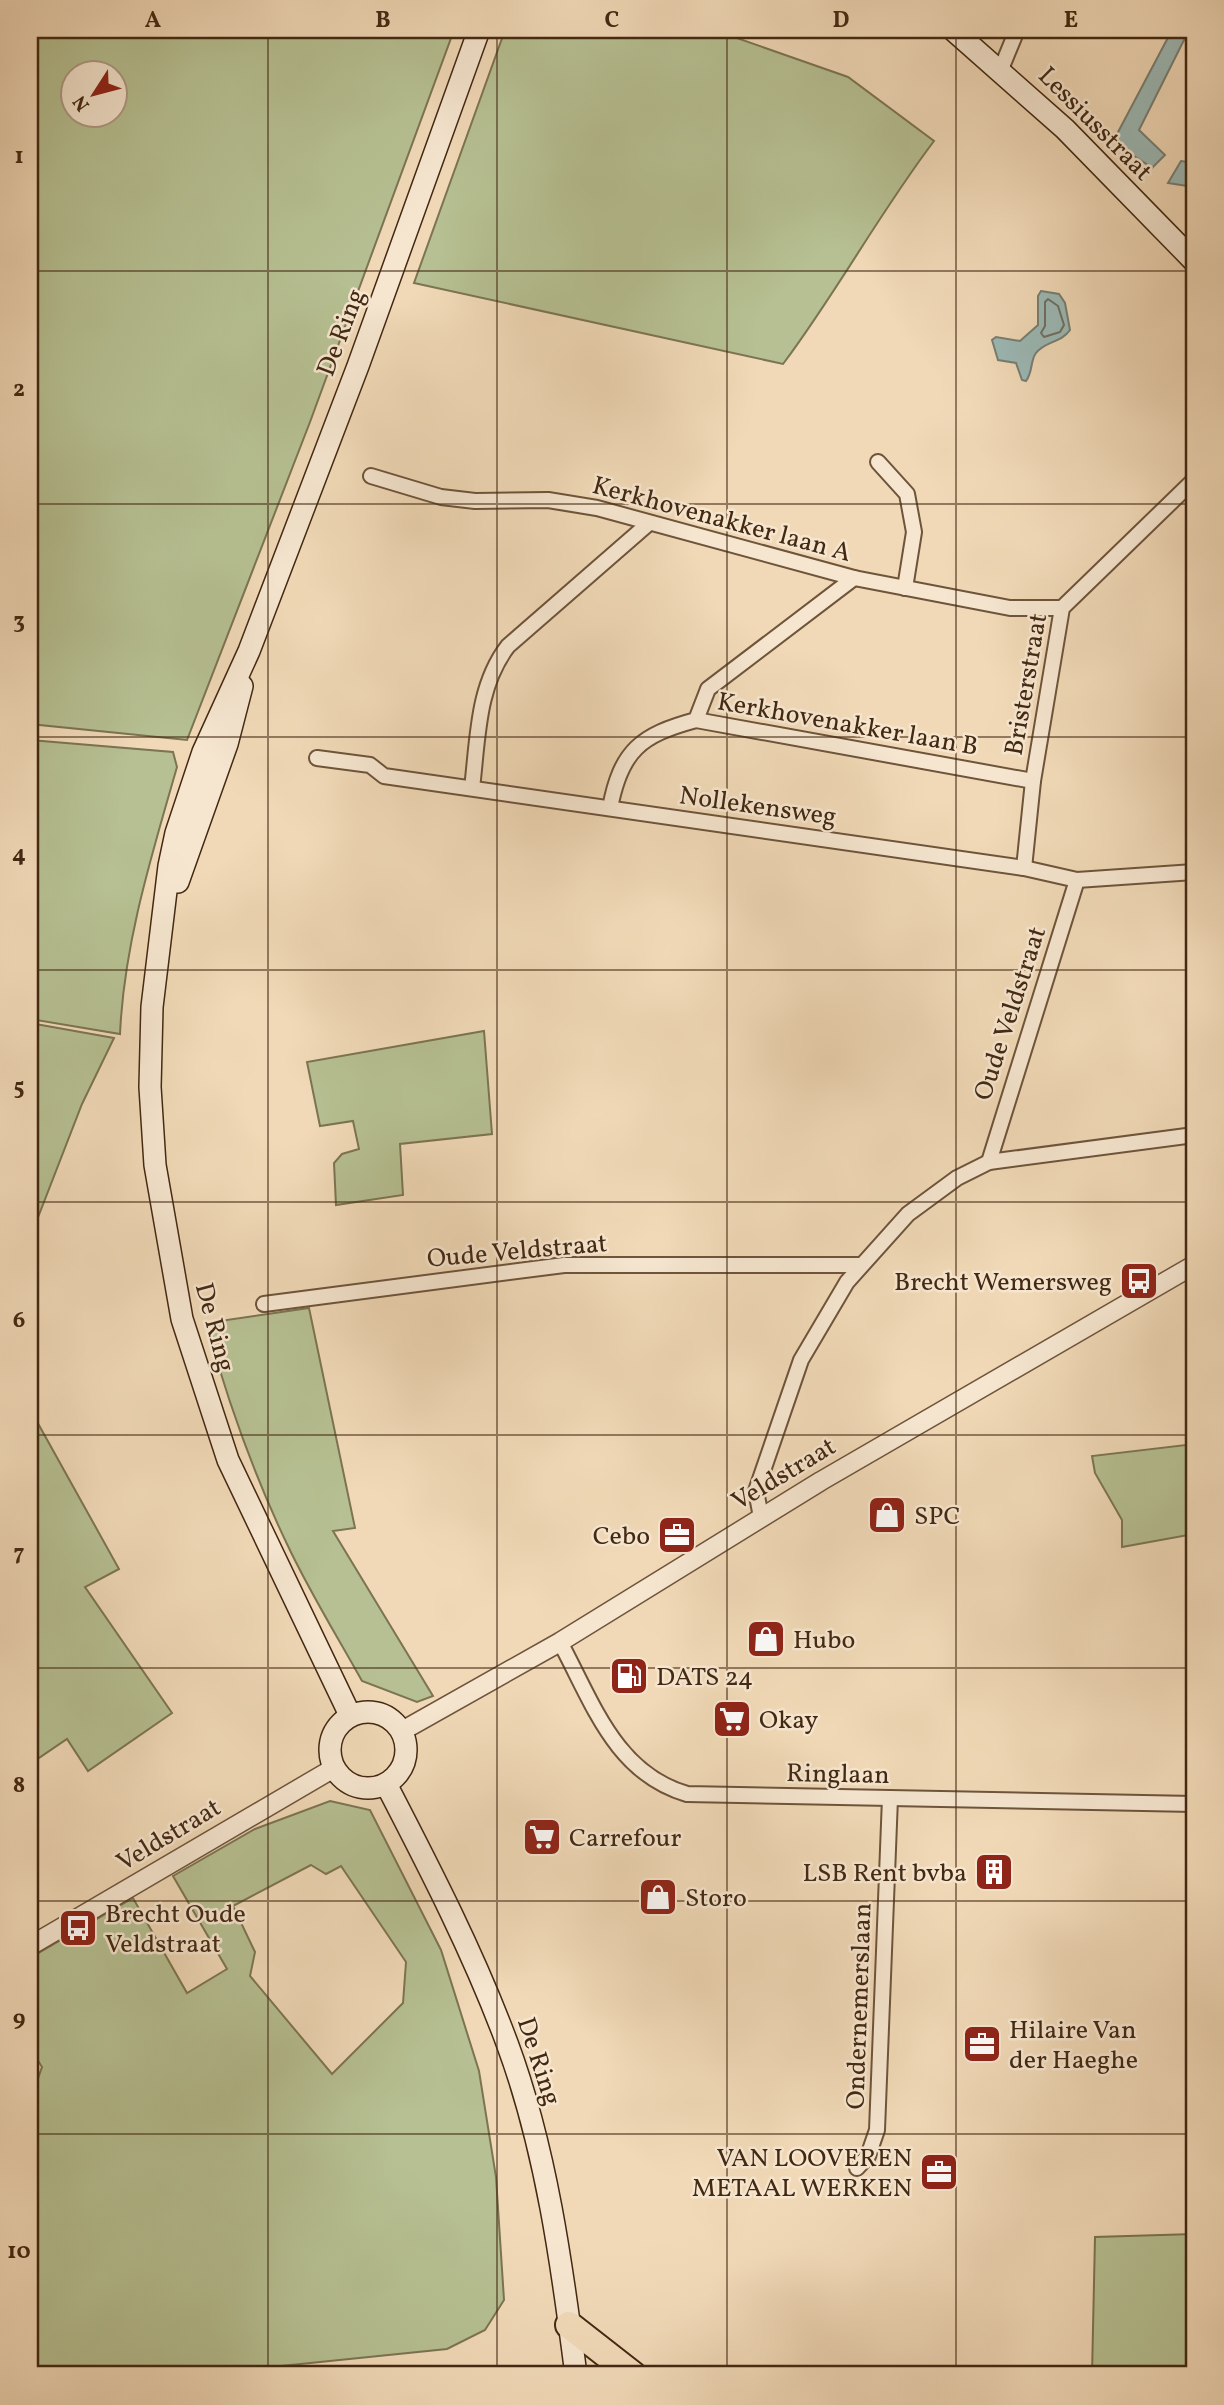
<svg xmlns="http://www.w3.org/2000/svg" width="1224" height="2405" font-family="Vollkorn,serif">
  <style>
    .green { fill: #b6c092; stroke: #7c7452; stroke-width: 2; fill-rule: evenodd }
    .water { fill: #9cb9b5; stroke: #787f74; stroke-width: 2 }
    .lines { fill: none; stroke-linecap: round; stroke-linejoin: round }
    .shore { stroke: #707064; stroke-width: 2 }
    .minor-casing { stroke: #6e543b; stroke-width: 18 }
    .tertiary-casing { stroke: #6e543b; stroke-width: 21 }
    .secondary-casing { stroke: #432812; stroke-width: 24 }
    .motorway-casing { stroke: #432812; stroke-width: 30 }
    .minor { stroke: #f6e6d0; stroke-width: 14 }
    .tertiary { stroke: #f6e6d0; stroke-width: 18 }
    .secondary { stroke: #f6e6d0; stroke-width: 21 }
    .motorway { stroke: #f1d9b7; stroke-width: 26 }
    .grid { fill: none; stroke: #432812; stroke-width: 2; stroke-opacity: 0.55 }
    .labels { text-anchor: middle; stroke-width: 5; stroke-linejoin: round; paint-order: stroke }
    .street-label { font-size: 26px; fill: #432812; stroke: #f6e6d0 }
    .poi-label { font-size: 26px; fill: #432812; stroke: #f6e6d0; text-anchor: start }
    .neatline { fill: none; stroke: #432812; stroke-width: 2.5 }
    .grid-label { font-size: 23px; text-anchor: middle; font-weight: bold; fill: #432812 }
  </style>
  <rect width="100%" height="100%" fill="#f1d9b7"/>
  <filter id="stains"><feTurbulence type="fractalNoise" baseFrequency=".00286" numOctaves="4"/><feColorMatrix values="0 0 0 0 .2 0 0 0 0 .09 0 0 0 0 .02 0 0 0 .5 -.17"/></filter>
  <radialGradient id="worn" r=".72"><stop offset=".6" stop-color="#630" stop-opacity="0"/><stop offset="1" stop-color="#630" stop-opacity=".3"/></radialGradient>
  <g class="green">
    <path d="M30,30H454L310,422L187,740L30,724ZM74,74H116V116H74Z"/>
    <path d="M505,30H714L848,77L934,141C880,212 837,292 783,364L414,283Z"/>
    <path d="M30,740L173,752L177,767C152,854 124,943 120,1034L30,1019Z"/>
    <polygon points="30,1023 114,1038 82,1104 30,1238"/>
    <polygon points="484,1031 492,1134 400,1144 403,1195 336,1205 334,1163 342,1154 359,1149 353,1121 320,1126 307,1062"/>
    <path d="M309,1308L355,1528L333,1531L433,1696L417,1702L362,1681C337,1636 309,1591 287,1544C253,1473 227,1399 206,1323Z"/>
    <polygon points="30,1409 119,1569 85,1587 172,1713 88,1771 67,1739 30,1764"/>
    <polygon points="1194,1444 1194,1534 1122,1547 1122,1520 1095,1473 1092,1456"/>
    <path d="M330,1801L370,1810L441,1950L479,2071L496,2177L504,2300L485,2330L447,2349L192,2375H30V2101L42,2067L30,2048V1958L133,1898L187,1993L227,1969L173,1876L255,1829ZM311,1865L326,1874L341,1866L406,1962L403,2003L332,2074L250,1976L255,1952L233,1906Z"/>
    <polygon points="1194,2234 1194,2375 1092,2375 1095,2237"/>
  </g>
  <g class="water">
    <path d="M1172,30H1189L1139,130L1165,155L1152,168C1140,159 1119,150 1117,134Z"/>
    <polygon points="1181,161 1194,163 1194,187 1168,183"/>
    <path d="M1041,291L1059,294L1065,303L1070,330C1061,343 1045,341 1036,353C1030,361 1033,372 1026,381L1022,380L1016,363L998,360L992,340L996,337L1020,341L1038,325V296Z"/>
  </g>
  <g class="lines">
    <polygon class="shore" points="1048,299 1058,306 1064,325 1060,332 1044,337 1041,333 1045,326 1045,302"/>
    <defs>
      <g id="minor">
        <polyline points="1001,69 1017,30"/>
        <polyline points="878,462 907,494 914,532 905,588"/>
        <polyline points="371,476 441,497 475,501 548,500 597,508 854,578 1010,608 1062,608"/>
        <polyline points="696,720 1033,781"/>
        <polyline points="317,758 370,765 384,776 1024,868 1077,880 1194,872"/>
        <path d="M472,788C478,739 477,686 508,646L648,524"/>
        <path d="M610,808C621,750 641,735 696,720L708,689L854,578"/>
        <polyline points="1024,868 1033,781 1062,608 1194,480"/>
        <polyline points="989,1162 1077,880"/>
        <polyline points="264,1304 564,1265 861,1265"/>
        <polyline points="761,1517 756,1491 801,1360 847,1282 908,1214 957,1178 989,1162 1194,1135"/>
        <path d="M560,1642C593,1703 615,1773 687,1794L1194,1804"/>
        <polyline points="30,2064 30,2086"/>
        <polyline points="857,2168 868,2156 877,2130 890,1798"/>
      </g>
      <g id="tertiary">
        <polyline points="402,1731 560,1642 821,1481 1194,1265"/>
        <polyline points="30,1946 334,1768"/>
      </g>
      <g id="secondary">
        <polyline points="953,30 1065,129 1194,261"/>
        <polyline points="178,882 227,744 242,686"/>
        <circle cx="368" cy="1750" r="38"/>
        <polyline points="350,1715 228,1460 182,1319 155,1165 150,1087 152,1007 169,866 176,833 203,752 249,651 358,366 479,30"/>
        <path d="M386,1784C430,1869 474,1954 507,2043C546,2148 562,2265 576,2375"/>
      </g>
      <polyline id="motorway" points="569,2325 633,2375"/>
    </defs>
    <use href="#minor" class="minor-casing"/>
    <use href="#tertiary" class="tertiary-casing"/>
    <use href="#secondary" class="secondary-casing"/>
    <use href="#motorway" class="motorway-casing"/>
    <use href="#minor" class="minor"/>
    <use href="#tertiary" class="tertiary"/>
    <use href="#secondary" class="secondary"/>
    <use href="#motorway" class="motorway"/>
  </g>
  <path class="grid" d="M268,30V2375M497,30V2375M727,30V2375M956,30V2375M30,271H1194M30,504H1194M30,737H1194M30,970H1194M30,1202H1194M30,1435H1194M30,1668H1194M30,1901H1194M30,2134H1194"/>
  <defs>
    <symbol id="bus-square" viewBox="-11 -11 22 22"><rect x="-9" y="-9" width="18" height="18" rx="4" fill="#8f2418" stroke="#f6e6d0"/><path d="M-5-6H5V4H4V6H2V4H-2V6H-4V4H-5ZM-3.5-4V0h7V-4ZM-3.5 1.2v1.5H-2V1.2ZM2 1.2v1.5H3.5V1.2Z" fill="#fff"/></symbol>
    <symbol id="shop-square" viewBox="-11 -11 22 22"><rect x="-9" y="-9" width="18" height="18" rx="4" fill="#8f2418" stroke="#f6e6d0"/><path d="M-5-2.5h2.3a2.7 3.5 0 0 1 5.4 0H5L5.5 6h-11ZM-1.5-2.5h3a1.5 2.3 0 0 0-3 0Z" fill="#fff"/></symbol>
    <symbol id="office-square" viewBox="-11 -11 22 22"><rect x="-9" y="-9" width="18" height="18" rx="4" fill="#8f2418" stroke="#f6e6d0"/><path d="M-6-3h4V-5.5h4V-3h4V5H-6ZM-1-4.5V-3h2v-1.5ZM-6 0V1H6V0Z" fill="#fff"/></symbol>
    <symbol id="fuel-square" viewBox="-11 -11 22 22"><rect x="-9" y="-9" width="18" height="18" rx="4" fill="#8f2418" stroke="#f6e6d0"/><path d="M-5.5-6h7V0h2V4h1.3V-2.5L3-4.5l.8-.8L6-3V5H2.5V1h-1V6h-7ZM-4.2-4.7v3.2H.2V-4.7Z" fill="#fff"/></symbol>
    <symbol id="supermarket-square" viewBox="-11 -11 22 22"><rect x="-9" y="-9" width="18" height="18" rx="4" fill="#8f2418" stroke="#f6e6d0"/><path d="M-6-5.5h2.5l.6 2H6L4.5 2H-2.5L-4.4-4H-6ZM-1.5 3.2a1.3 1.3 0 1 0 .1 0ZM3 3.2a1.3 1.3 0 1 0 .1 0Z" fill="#fff"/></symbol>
    <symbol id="building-square" viewBox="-11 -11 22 22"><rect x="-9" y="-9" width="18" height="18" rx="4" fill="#8f2418" stroke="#f6e6d0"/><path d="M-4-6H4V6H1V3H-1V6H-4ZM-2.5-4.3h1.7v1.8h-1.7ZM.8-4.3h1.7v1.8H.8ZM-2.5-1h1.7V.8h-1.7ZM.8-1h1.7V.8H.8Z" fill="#fff"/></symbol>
  </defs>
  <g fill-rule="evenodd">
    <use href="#bus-square" x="1117" y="1259" width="44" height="44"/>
    <use href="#shop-square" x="865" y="1493" width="44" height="44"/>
    <use href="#office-square" x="655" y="1513" width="44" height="44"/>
    <use href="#shop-square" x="744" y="1617" width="44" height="44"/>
    <use href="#fuel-square" x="607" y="1654" width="44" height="44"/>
    <use href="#supermarket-square" x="710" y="1697" width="44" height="44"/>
    <use href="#supermarket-square" x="520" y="1815" width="44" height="44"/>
    <use href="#building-square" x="972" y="1850" width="44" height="44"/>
    <use href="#shop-square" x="636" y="1875" width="44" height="44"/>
    <use href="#bus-square" x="56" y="1906" width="44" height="44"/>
    <use href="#office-square" x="960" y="2022" width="44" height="44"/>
    <use href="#office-square" x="917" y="2150" width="44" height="44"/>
  </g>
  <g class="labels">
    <g class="street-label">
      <text transform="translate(1096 123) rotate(45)" y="9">Lessiusstraat</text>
      <text transform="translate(340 332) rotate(-69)" y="9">De Ring</text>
      <text transform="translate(722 518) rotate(15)" y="9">Kerkhovenakker laan A</text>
      <text transform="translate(1025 684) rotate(-80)" y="9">Bristerstraat</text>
      <text transform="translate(848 723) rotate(10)" y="9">Kerkhovenakker laan B</text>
      <text transform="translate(758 805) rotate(8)" y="9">Nollekensweg</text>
      <text transform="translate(1009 1013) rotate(-72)" y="9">Oude Veldstraat</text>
      <text transform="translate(517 1250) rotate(-5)" y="9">Oude Veldstraat</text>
      <text transform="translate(216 1327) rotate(75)" y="9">De Ring</text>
      <text transform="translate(783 1473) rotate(-31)" y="9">Veldstraat</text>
      <text transform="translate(838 1773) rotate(1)" y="9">Ringlaan</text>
      <text transform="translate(168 1834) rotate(-31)" y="9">Veldstraat</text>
      <text transform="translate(858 2006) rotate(-88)" y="9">Ondernemerslaan</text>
      <text transform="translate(540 2061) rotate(72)" y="9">De Ring</text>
    </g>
    <g class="poi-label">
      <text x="1112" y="1290" text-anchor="end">Brecht Wemersweg</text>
      <text x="914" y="1524">SPC</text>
      <text x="650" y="1544" text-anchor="end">Cebo</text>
      <text x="793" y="1648">Hubo</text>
      <text x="656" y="1685">DATS 24</text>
      <text x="759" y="1728">Okay</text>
      <text x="569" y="1846">Carrefour</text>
      <text x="967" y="1881" text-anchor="end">LSB Rent bvba</text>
      <text x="685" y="1906">Storo</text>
      <text x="105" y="1922">Brecht Oude<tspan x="105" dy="30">Veldstraat</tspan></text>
      <text x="1009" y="2038">Hilaire Van<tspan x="1009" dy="30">der Haeghe</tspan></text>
      <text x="912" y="2166" text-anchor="end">VAN LOOVEREN<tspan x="912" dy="30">METAAL WERKEN</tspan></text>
    </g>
  </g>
  <rect width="1224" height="2405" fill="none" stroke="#f1d9b7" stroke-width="77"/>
  <g transform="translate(94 94) rotate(234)"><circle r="33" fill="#f6e6d0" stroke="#ae9a84" stroke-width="2"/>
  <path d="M0-5L12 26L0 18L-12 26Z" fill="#8f2418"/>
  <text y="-10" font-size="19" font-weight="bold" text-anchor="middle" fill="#432812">N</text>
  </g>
  <rect x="38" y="38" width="1148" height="2328" class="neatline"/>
  <g class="grid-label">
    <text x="153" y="27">A</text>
    <text x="383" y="27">B</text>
    <text x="612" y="27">C</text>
    <text x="841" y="27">D</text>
    <text x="1071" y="27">E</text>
    <text x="19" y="163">1</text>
    <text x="19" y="396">2</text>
    <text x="19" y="628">3</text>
    <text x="19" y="861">4</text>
    <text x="19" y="1094">5</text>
    <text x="19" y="1327">6</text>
    <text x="19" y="1560">7</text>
    <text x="19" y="1792">8</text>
    <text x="19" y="2025">9</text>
    <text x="19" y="2258">10</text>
  </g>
  <rect width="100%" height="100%" filter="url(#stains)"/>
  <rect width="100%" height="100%" fill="url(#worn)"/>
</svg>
